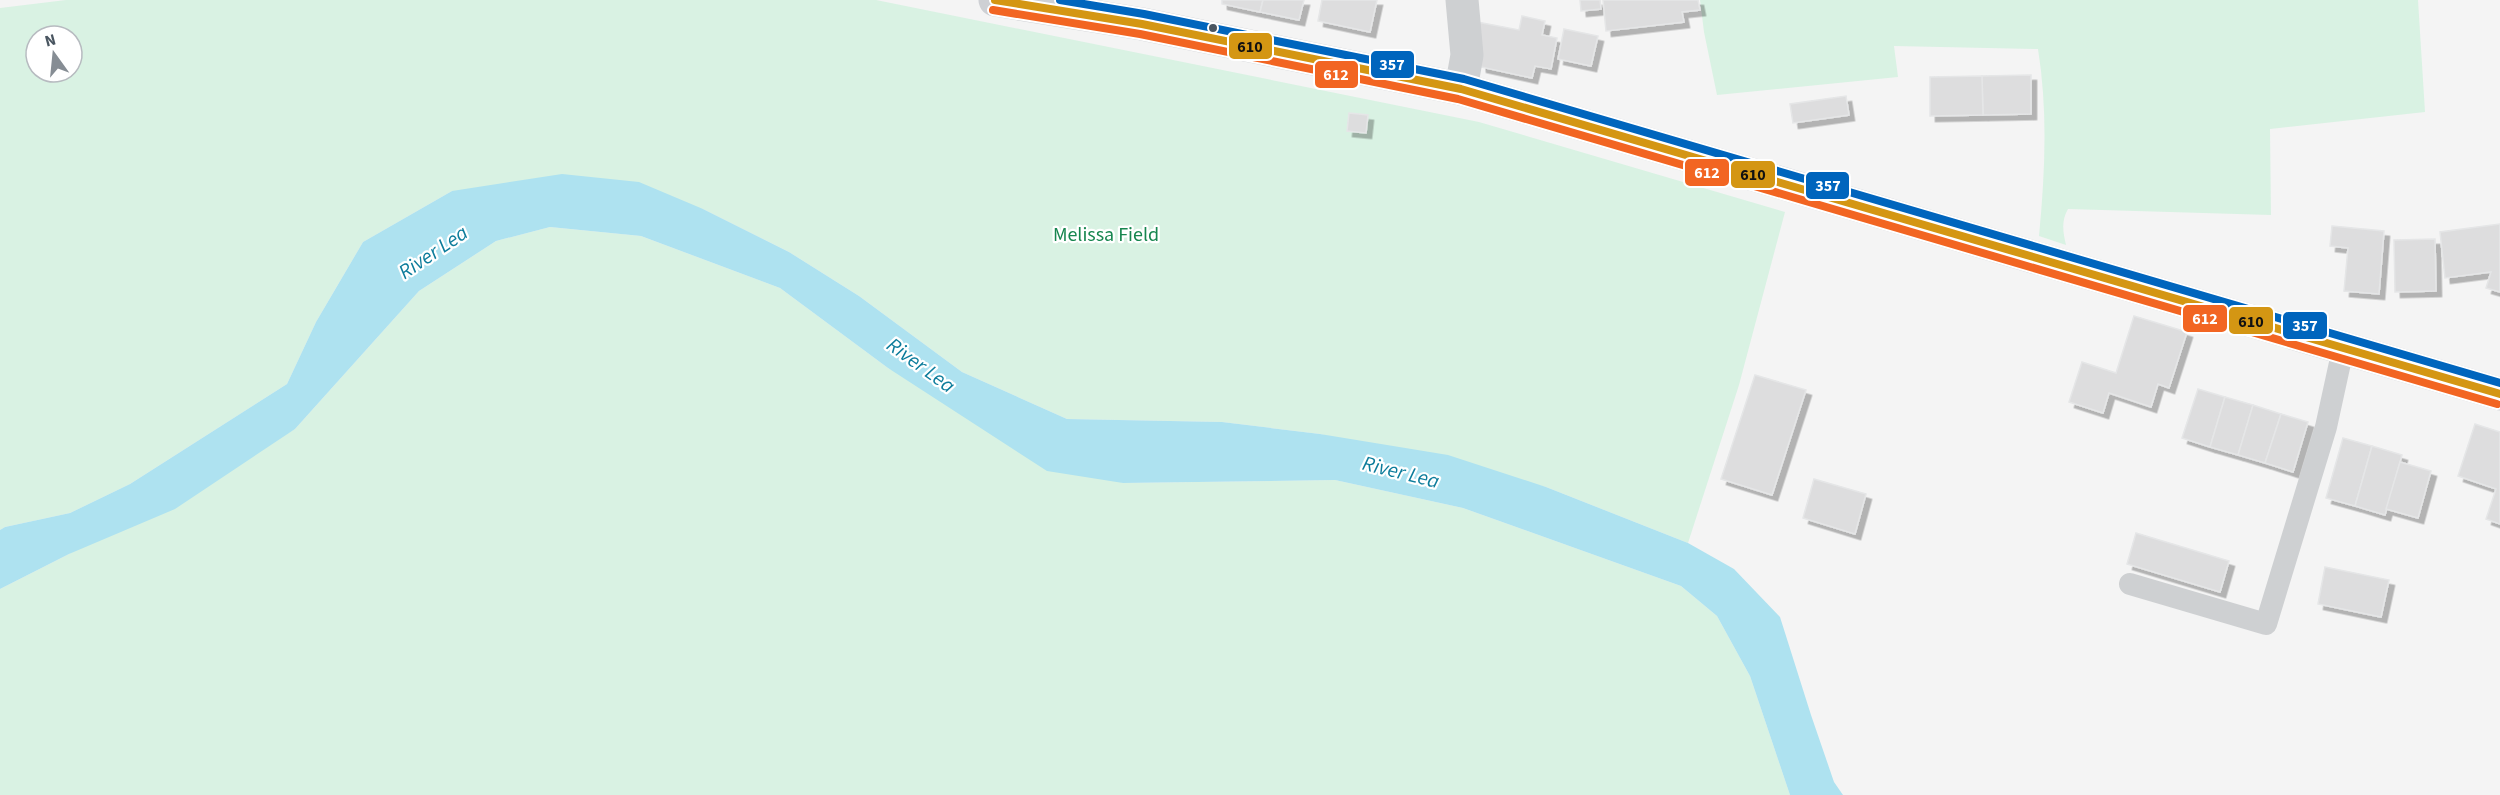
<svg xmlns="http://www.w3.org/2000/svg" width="2500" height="795" font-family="'Source Sans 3',sans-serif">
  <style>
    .green { fill: #d9f2e3; fill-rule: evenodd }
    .water { fill: #aee2f0 }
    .building { fill: #ddddde; stroke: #e5e6e7; stroke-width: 1.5; filter: url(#shadow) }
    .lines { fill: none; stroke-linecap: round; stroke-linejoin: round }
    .lane { stroke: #ced0d2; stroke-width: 22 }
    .street { stroke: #ced0d2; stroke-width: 33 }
    .secondary { stroke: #ced0d4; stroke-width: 33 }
    .bus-1-casing { stroke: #fff; stroke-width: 12 }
    .bus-2-casing { stroke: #fff; stroke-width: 12 }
    .bus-3-casing { stroke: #fff; stroke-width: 12 }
    .bus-1 { stroke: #d49613; stroke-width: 8 }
    .bus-2 { stroke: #f26522; stroke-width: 8 }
    .bus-3 { stroke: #0065bd; stroke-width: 8 }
    .bus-dot { fill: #4a5661; stroke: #fff; stroke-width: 2 }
    .labels { text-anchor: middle; stroke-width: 4.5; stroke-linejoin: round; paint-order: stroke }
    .park-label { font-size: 20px; fill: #17864f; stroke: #fff }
    .water-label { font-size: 21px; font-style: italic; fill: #0c7c9b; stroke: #fff }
    .line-badge { stroke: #fff; stroke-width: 2 }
    .badge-label { font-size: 16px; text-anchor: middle; font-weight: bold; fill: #fff }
    .pale-badge-label { font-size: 16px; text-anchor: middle; font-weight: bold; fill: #111 }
  </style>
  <defs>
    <filter id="shadow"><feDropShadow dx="5.5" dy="5.5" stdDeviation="0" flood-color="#0004"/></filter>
  </defs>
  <rect width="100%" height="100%" fill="#f4f4f4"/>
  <g class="green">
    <path d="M66,0H876L1479,122L1785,212L1739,385L1688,543L1546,487L1320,434L1222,422L1067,419L962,372L859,296L789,252L703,209L452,191L363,242L316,322L287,384L130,484L70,513L5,527L0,530V8ZM36,36H72V72H36Z"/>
    <path d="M1700,0H2418L2425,112L2270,129L2271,215L2068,209C2061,221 2063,232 2066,245L2039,236C2045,173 2048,111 2038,49L1894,46L1898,77L1717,95L1704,32Z"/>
    <polygon points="550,227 641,236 780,288 888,368 1123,483 1335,480 1463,508 1681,586 1717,616 1750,676 1790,795 0,795 0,589 69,554 295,429 419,291 496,241"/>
  </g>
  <polygon class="water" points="562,174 639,182 703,209 789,252 859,296 962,372 1067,419 1222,422 1320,434 1448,455 1546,487 1688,543 1734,569 1780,617 1811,715 1834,782 1843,795 1790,795 1750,676 1717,616 1681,586 1463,508 1335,480 1123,483 1047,471 888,368 780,288 641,236 550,227 496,241 419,291 295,429 175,509 69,554 0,589 0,530 5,527 70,513 130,484 287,384 316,322 363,242 452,191"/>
  <g class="building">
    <polygon points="1222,0 1263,0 1260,12 1222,4"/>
    <polygon points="1263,0 1304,0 1299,20 1260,12"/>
    <polygon points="1322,0 1377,0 1370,32 1318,21"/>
    <polygon points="1580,0 1600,0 1601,9 1581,11"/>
    <polygon points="1603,0 1698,0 1700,10 1682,12 1684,22 1606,31"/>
    <polygon points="1522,16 1545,21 1542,35 1557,38 1551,69 1535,66 1532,78 1481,67 1477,22 1519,30"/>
    <polygon points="1564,29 1598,36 1591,66 1558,59"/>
    <polygon points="2031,75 2031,114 1983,115 1982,76"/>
    <polygon points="1982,76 1983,115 1930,116 1930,77"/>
    <polygon points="1846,96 1849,115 1793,123 1790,104"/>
    <polygon points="1349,113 1368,115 1366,133 1347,131"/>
    <polygon points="2500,224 2500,292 2486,288 2491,272 2445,278 2440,232"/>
    <polygon points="2332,226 2384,231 2379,294 2344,291 2348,248 2330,246"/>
    <polygon points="2435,239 2436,291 2395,292 2394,240"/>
    <polygon points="2134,316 2187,332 2169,388 2158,384 2151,407 2109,393 2103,413 2069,402 2082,362 2116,373"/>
    <polygon points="1755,375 1806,390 1772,495 1721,479"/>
    <polygon points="2198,389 2225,397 2210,447 2182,438"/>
    <polygon points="2225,397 2253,405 2238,455 2210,447"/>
    <polygon points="2253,405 2281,414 2265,463 2238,455"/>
    <polygon points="2281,414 2308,422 2293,472 2265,463"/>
    <polygon points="2475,424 2500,432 2500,524 2486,519 2496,489 2458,476"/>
    <polygon points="2343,438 2372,446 2355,506 2326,498"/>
    <polygon points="2372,446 2402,455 2385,515 2355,506"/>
    <polygon points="2400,462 2431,471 2418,518 2386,509"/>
    <polygon points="1814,479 1866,494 1855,534 1803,518"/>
    <polygon points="2136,533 2229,561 2220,592 2127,564"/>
    <polygon points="2325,567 2389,580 2381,617 2318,604"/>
  </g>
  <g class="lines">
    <polyline class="lane" points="2130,584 2266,624 2326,427 2343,349"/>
    <polyline class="street" points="1461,89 1467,55 1462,0"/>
    <polyline class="secondary" points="995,0 1142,24 1461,89 2500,394"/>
    <defs>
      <polyline id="bus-1" points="995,0 1142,24 1461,89 2500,394"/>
      <polyline id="bus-2" points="993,10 1140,34 1458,99 2497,404"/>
      <polyline id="bus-3" points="1060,0 1144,14 1464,79 2500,383"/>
    </defs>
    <use href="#bus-1" class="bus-1-casing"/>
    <use href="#bus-2" class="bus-2-casing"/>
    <use href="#bus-3" class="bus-3-casing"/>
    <use href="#bus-1" class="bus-1"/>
    <use href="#bus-2" class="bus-2"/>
    <use href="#bus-3" class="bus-3"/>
  </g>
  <circle class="bus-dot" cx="1213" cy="28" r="5"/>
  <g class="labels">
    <g class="park-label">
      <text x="1106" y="241">Melissa Field</text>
    </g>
    <g class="water-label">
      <text transform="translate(433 252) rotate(-34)" y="7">River Lea</text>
      <text transform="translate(921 365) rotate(36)" y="7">River Lea</text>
      <text transform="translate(1401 472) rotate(14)" y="7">River Lea</text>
    </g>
  </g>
  <g class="line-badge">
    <rect x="1228" y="32" width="45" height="28" rx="6" fill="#d49613"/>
    <rect x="1370" y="50" width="45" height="29" rx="6" fill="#0065bd"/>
    <rect x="1314" y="60" width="45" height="29" rx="6" fill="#f26522"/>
    <rect x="1684" y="158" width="46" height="29" rx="6" fill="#f26522"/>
    <rect x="1730" y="160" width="46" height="29" rx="6" fill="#d49613"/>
    <rect x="1805" y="171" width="45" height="29" rx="6" fill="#0065bd"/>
    <rect x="2182" y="304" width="46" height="29" rx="6" fill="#f26522"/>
    <rect x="2228" y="306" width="46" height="29" rx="6" fill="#d49613"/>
    <rect x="2282" y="311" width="46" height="29" rx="6" fill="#0065bd"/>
  </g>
  <g class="badge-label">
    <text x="1392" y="70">357</text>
    <text x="1336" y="80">612</text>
    <text x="1707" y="178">612</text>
    <text x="1828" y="191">357</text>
    <text x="2205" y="324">612</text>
    <text x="2305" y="331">357</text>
  </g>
  <g class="pale-badge-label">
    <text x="1250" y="52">610</text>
    <text x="1753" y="180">610</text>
    <text x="2251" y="327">610</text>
  </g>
  <g transform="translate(54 54) rotate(345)"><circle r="28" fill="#ffffff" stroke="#b7bbc0" stroke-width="1.5"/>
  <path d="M0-4.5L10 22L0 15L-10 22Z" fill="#868d94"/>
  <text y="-9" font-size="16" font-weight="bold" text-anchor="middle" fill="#4a5661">N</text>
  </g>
</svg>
